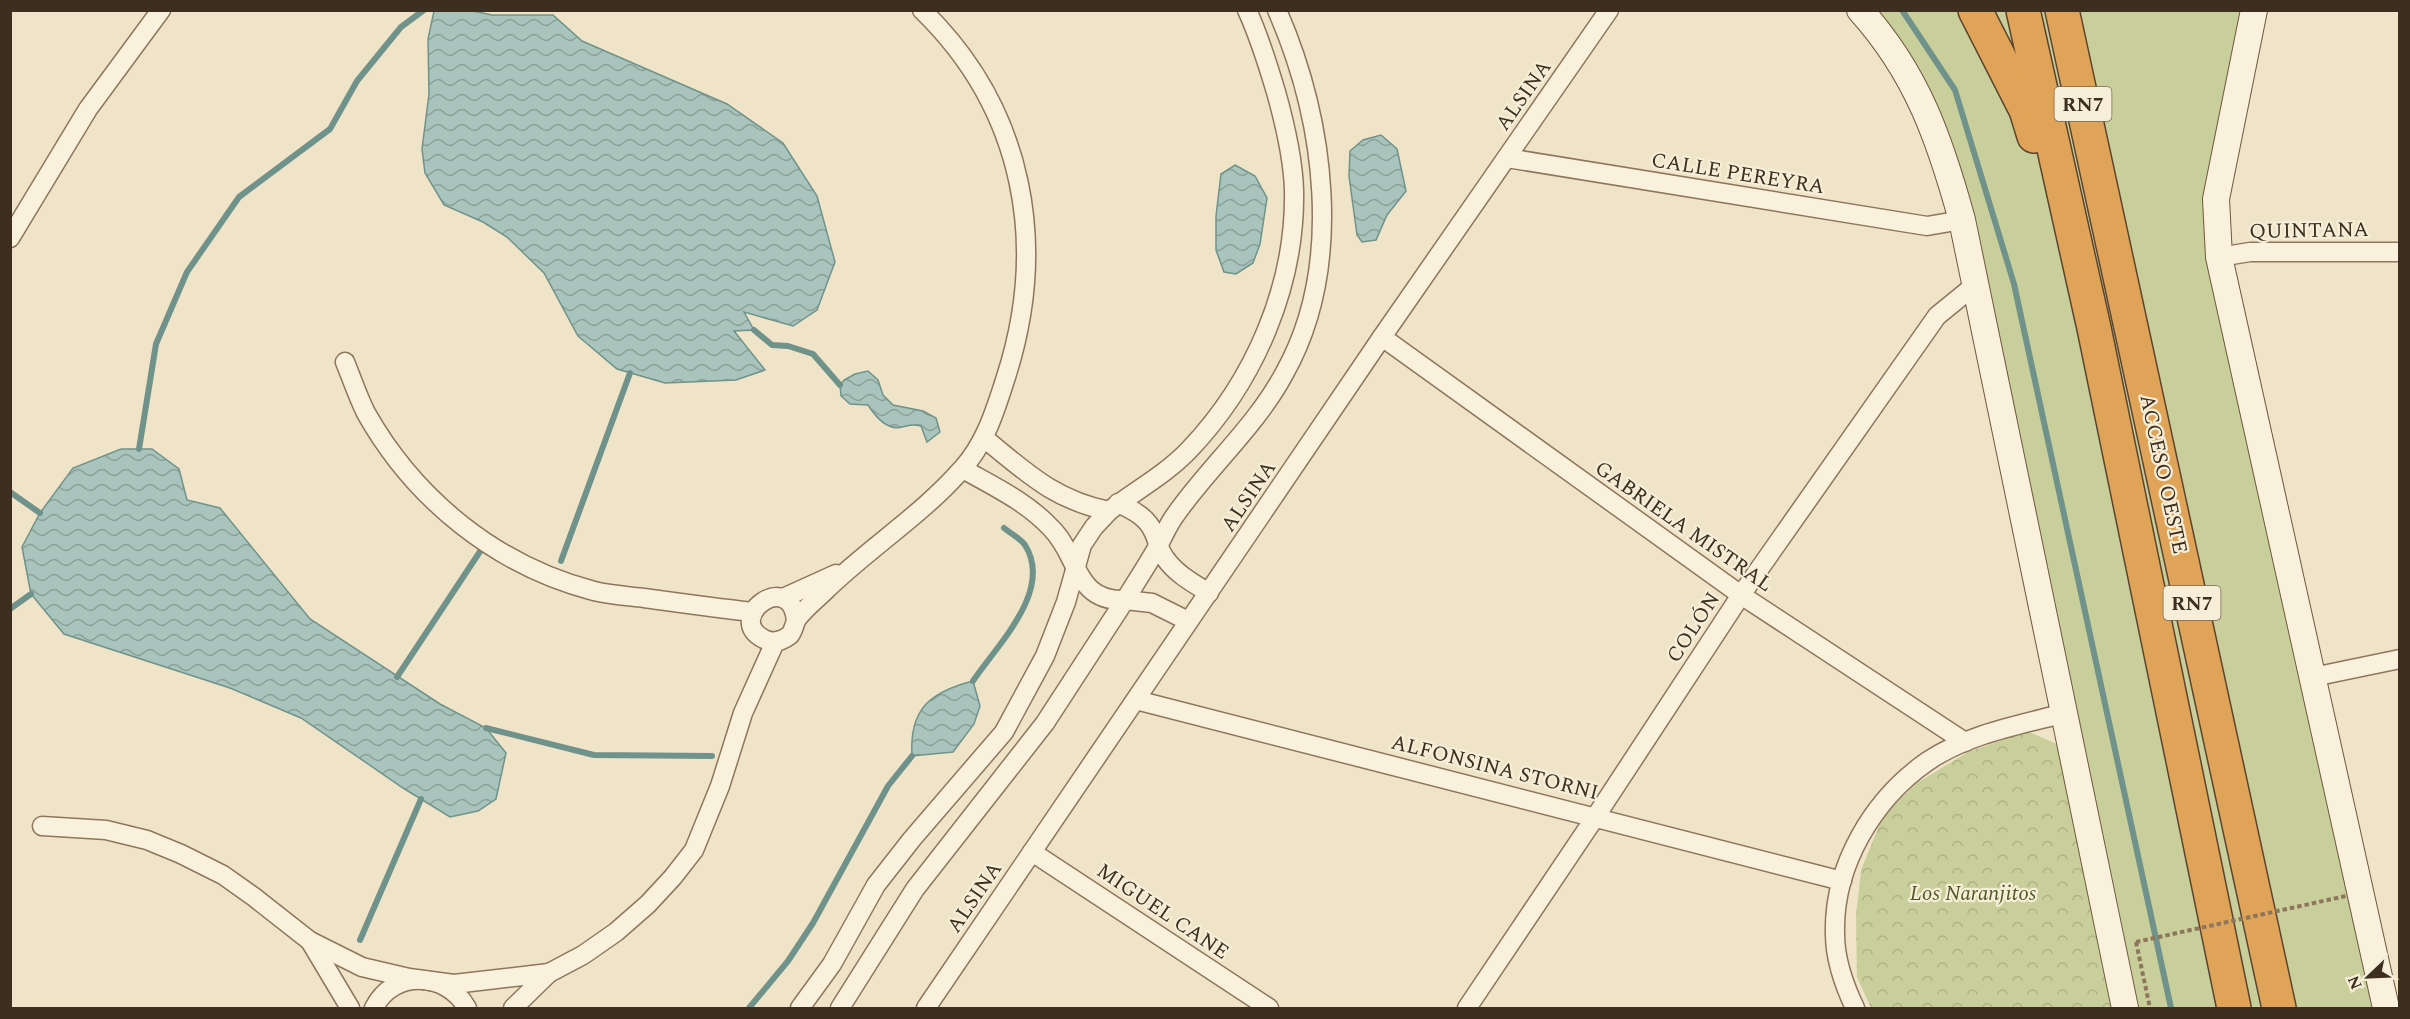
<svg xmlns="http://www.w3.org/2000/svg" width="2410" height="1019" font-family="Spectral,serif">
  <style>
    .grass { fill: #c9cf9b }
    .park { fill: url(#park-crowns) }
    .water { fill: url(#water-waves); stroke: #6f938a; stroke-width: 1.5 }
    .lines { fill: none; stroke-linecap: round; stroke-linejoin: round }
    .stream { stroke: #6f938a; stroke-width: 6 }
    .street-casing { stroke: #8d765c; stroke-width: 21 }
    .secondary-casing { stroke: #6f573f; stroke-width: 28 }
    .highway-casing { stroke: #5b4430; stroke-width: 36 }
    .path { stroke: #8d765c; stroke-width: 4; stroke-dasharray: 4.5 3; stroke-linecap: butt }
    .street { stroke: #faf1dc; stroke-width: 18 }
    .secondary { stroke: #faf1dc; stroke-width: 26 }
    .highway { stroke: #e0a458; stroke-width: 33 }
    .path-bridge { stroke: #8d765c; stroke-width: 4; stroke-dasharray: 4.5 3; stroke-linecap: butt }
    .labels { text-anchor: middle; stroke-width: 4.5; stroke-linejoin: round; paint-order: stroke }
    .shield { fill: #f7eed8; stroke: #756857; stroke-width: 1.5 }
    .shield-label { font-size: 20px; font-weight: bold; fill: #3d2e20 }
    .street-label { font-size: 21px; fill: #3d2e20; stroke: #f7eed8 }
    .park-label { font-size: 21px; font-style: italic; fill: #4d5a26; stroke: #f7eed8 }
  </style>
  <defs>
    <pattern id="park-crowns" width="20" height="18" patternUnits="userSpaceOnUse" patternTransform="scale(1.5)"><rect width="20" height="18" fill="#c9cf9b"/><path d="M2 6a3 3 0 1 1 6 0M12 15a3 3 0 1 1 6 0" fill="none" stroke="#aeb285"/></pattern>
    <pattern id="water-waves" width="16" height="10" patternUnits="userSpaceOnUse" patternTransform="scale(1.5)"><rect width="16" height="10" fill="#a9c4bc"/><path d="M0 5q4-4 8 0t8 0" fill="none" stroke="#8ba098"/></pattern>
  </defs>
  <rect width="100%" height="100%" fill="#f0e4c8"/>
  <polygon class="grass" points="1872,11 2244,11 2205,197 2204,241 2372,1008 2138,1008 2019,428 1960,174 1925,81"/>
  <polygon class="park" points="2027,731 2057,744 2112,1008 1871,1008 1857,977 1856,916 1861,870 1883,816 1917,783 1968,752"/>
  <g class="water">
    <polygon points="434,11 473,11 492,15 553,15 582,41 727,104 783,143 817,196 835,262 817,310 793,326 744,312 754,330 734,331 765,370 736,380 665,383 617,369 578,336 544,273 507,237 483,222 444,205 425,173 422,149 429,94 428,39"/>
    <polygon points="1381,135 1397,149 1406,191 1387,215 1376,240 1362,242 1357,235 1349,176 1350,151 1363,140"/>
    <polygon points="1235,165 1255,176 1267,198 1260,244 1253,263 1236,274 1224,272 1216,250 1216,216 1221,174"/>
    <path d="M868,371L878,380L883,395L893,405L923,411L936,418L940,432L927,442L921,426C912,424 910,425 902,427C887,431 875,416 868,405L850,404L841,396L840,385L844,380L855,374Z"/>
    <polygon points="121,449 152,449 179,469 187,500 220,508 310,619 440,704 486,728 506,753 496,799 478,811 450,817 403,788 301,718 230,688 64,634 31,594 22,547 40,513 73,468"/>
    <path d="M973,681L980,706L974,724L953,752L912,756C909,709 930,692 973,681Z"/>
  </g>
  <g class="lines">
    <g class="stream">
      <polyline points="1902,10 1955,90 2014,284 2171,1008"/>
      <polyline points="754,330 772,345 788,346 813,354 840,385"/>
      <polyline points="139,449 156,344 187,272 239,197 330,129 357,81 401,27 424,10"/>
      <polyline points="10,492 40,513"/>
      <polyline points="561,561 630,373"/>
      <polyline points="10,609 31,594"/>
      <polyline points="397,677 481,550"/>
      <path d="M973,681C996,646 1054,591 1025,545C1021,539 1010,533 1004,528"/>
      <polyline points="486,728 594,755 712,756"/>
      <polyline points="360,940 421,799"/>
      <polyline points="749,1008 788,961 813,923 888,786 912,756"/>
    </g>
    <defs>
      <g id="street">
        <polyline points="1507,158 1927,226 1962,220"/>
        <polyline points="10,238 88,109 161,10"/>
        <polyline points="2219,257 2250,252 2400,252"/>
        <polyline points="1382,337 1741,595 1965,742"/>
        <path d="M345,362C352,379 358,397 366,413C415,500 497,566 594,591C610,595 627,596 644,598C680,603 716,608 753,612"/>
        <path d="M984,438C1026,472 1054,500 1109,511C1136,490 1165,475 1189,450C1254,382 1296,286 1294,190C1293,157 1285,124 1276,92C1268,65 1259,36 1247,10"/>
        <path d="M963,469C993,486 1027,502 1051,528C1079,555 1074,602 1125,600C1136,582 1148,564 1158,546C1164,535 1169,523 1176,514C1210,466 1256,426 1284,374C1345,266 1325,120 1277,10"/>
        <path d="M1118,503C1133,510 1147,517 1154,533C1158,542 1159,550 1165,558C1176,574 1193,583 1209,593"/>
        <polyline points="783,598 836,574"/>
        <path d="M796,620C790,568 723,618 764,639C773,644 782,641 790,635C794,630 794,624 797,619C805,608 817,599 826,590C869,548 923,514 962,469C985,444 995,411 1005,380C1049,246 1025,110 922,10"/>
        <polyline points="2313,677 2400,659"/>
        <polyline points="1136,700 1842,881"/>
        <polyline points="42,826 106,830 147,840 181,854 223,875 254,897 310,941 362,967 409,978 454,984 549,973"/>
        <polyline points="1032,852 1269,1008"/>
        <polyline points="310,941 350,1008"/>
        <path d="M374,1008C393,969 447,972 467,1008"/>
        <polyline points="513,1008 549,973 583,955 616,932 648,904 673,877 694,850 720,786 743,713 775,642"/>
        <polyline points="800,1008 832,964 876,885 912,839 1004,732 1045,656 1066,602 1082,545 1094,527 1109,511"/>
        <polyline points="840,1008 915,889 1045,723 1125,600 1152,603 1188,621"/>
        <polyline points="926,1008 1382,337 1609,10"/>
        <polyline points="1467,1008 1596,816 1741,595 1937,316 1975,285"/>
        <path d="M1855,1008C1844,985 1835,960 1835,934C1833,866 1873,799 1928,761C1968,734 2019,725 2065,713"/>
      </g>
      <g id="secondary">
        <path d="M1860,10C1917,73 1940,140 1962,220L2125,1008"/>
        <polyline points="2254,10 2216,199 2219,257 2386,1008"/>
      </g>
      <g id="highway">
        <polyline points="1975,10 2026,110 2034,136"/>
        <polyline points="2023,10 2094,328 2234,1008"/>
        <polyline points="2062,10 2279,1008"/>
      </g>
    </defs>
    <use href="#street" class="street-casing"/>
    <use href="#secondary" class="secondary-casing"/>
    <use href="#highway" class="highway-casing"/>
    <polyline class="path" points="2136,942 2150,1008"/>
    <use href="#street" class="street"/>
    <use href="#secondary" class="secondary"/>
    <use href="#highway" class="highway"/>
    <polyline class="path-bridge" points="2136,942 2346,896"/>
  </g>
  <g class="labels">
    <g class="shield">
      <rect x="2054.5" y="87" width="57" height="34" rx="4.5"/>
      <rect x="2163.5" y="586" width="57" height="34" rx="4.5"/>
    </g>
    <g class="shield-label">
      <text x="2083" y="111">RN7</text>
      <text x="2192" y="610">RN7</text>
    </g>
    <g class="street-label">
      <text transform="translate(1523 95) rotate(-55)" y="7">ALSINA</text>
      <text transform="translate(1738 173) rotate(9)" y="7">CALLE PEREYRA</text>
      <text transform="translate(2309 230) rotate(-1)" y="7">QUINTANA</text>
      <text transform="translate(2164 474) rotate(78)" y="7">ACCESO OESTE</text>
      <text transform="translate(1248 496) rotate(-56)" y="7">ALSINA</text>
      <text transform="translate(1684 526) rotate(35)" y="7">GABRIELA MISTRAL</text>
      <text transform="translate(1693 627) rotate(-57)" y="7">COLÓN</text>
      <text transform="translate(1495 767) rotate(14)" y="7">ALFONSINA STORNI</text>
      <text transform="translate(974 897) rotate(-56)" y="7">ALSINA</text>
      <text transform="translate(1163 911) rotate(34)" y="7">MIGUEL CANE</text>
    </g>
    <g class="park-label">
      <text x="1973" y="900">Los Naranjitos</text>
    </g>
  </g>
  <rect width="2410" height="1019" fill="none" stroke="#3d2e20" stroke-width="24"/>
  <g transform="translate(2368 977) rotate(247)" stroke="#f7eed8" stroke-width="4.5" paint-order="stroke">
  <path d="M0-4.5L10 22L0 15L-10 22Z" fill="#3d2e20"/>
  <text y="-9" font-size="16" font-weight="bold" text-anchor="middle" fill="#3d2e20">N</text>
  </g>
</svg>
